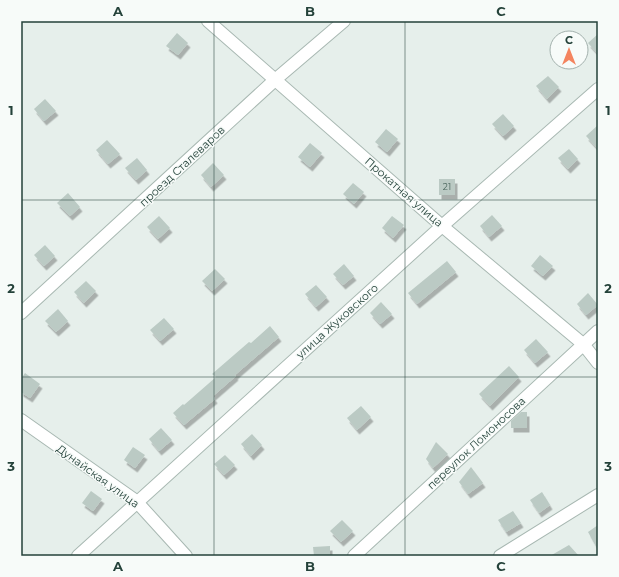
<svg xmlns="http://www.w3.org/2000/svg" width="619" height="577" font-family="Montserrat,sans-serif">
  <style>
    .building { fill: #bbcac4; filter: url(#shadow) }
    .lines { fill: none; stroke-linecap: round; stroke-linejoin: round }
    .minor-casing { stroke: #a8b8b2; stroke-width: 14 }
    .minor { stroke: #fff; stroke-width: 12 }
    .grid { fill: none; stroke: #24423a; stroke-width: 1; stroke-opacity: 0.55 }
    .labels { text-anchor: middle; stroke-width: 3; stroke-linejoin: round; paint-order: stroke }
    .number-label { font-size: 9px; fill: #4a645c }
    .street-label { font-size: 11px; fill: #24423a; stroke: #f7fbf9 }
    .neatline { fill: none; stroke: #24423a; stroke-width: 1.5 }
    .grid-label { font-size: 13px; text-anchor: middle; font-weight: bold; fill: #24423a }
  </style>
  <defs>
    <filter id="shadow"><feDropShadow dx="2.5" dy="4.5" stdDeviation="0" flood-color="#0004"/></filter>
  </defs>
  <rect width="100%" height="100%" fill="#e6efeb"/>
  <g class="building">
    <polygon points="177,33 188,43 178,55 166,46"/>
    <polygon points="598,34 598,54 588,43"/>
    <polygon points="548,76 559,87 547,99 536,86"/>
    <polygon points="45,99 56,111 44,121 34,109"/>
    <polygon points="503,114 514,126 503,136 492,124"/>
    <polygon points="598,125 598,149 586,136"/>
    <polygon points="386,129 398,139 387,152 375,142"/>
    <polygon points="107,140 120,154 108,164 96,150"/>
    <polygon points="310,143 322,153 310,167 298,157"/>
    <polygon points="569,149 578,159 568,169 558,158"/>
    <polygon points="137,158 147,170 136,180 125,168"/>
    <polygon points="213,163 224,175 211,187 201,175"/>
    <rect x="439" y="179" width="16" height="16"/>
    <polygon points="353,183 364,192 354,204 343,194"/>
    <polygon points="68,193 80,207 70,216 57,203"/>
    <polygon points="492,215 502,226 489,237 480,226"/>
    <polygon points="159,216 170,228 158,239 147,227"/>
    <polygon points="392,216 404,225 393,238 382,228"/>
    <polygon points="45,245 55,256 44,266 34,255"/>
    <polygon points="540,255 553,266 543,276 531,266"/>
    <polygon points="447,261 456,272 417,304 408,293"/>
    <polygon points="344,264 354,276 343,285 333,274"/>
    <polygon points="215,269 225,279 212,291 202,281"/>
    <polygon points="86,281 96,291 84,303 74,292"/>
    <polygon points="316,285 327,297 316,307 305,294"/>
    <polygon points="588,293 598,305 586,315 577,304"/>
    <polygon points="381,302 392,314 380,324 370,313"/>
    <polygon points="58,309 68,321 56,332 45,321"/>
    <polygon points="164,318 174,329 160,341 150,330"/>
    <polygon points="270,326 279,337 235,375 236,376 213,396 215,399 184,425 173,413 183,404 184,405 216,377 212,374 249,342 251,343"/>
    <polygon points="536,339 548,352 535,363 524,350"/>
    <polygon points="509,366 519,377 490,406 479,394"/>
    <polygon points="25,373 40,384 30,398 21,392 21,379"/>
    <polygon points="361,406 371,417 357,430 347,418"/>
    <polygon points="521,412 527,412 527,428 511,428 511,421"/>
    <polygon points="161,428 172,440 159,451 149,439"/>
    <polygon points="252,434 262,445 251,456 241,444"/>
    <polygon points="436,442 448,454 433,468 426,459"/>
    <polygon points="133,447 145,455 135,468 124,460"/>
    <polygon points="225,455 235,465 224,475 214,464"/>
    <polygon points="471,467 483,483 468,494 459,482"/>
    <polygon points="91,491 102,499 93,511 82,503"/>
    <polygon points="542,492 550,505 539,513 530,500"/>
    <polygon points="513,511 521,523 506,532 498,520"/>
    <polygon points="342,520 353,531 341,542 330,531"/>
    <polygon points="598,525 598,550 588,532"/>
    <polygon points="569,545 579,556 550,556"/>
    <polygon points="330,546 330,556 314,556 313,547"/>
  </g>
  <g class="lines">
    <defs>
      <g id="minor">
        <polyline points="208,21 442,226 583,344 598,363"/>
        <polyline points="21,313 276,79 344,21"/>
        <polyline points="21,420 136,501 186,556"/>
        <polyline points="78,556 442,226 598,89"/>
        <polyline points="354,556 598,331"/>
        <polyline points="500,556 598,495"/>
      </g>
    </defs>
    <use href="#minor" class="minor-casing"/>
    <use href="#minor" class="minor"/>
  </g>
  <path class="grid" d="M214,21V556M405,21V556M21,200H598M21,377H598"/>
  <g class="labels">
    <g class="number-label">
      <text x="447" y="190">21</text>
    </g>
    <g class="street-label">
      <text transform="translate(182 166) rotate(-43)" y="4">проезд Сталеваров</text>
      <text transform="translate(404 192) rotate(41)" y="4">Прокатная улица</text>
      <text transform="translate(337 321) rotate(-42)" y="4">улица Жуковского</text>
      <text transform="translate(476 443) rotate(-43)" y="4">переулок Ломоносова</text>
      <text transform="translate(98 476) rotate(36)" y="4">Дунайская улица</text>
    </g>
  </g>
  <rect width="619" height="577" fill="none" stroke="#f7fbf9" stroke-width="44"/>
  <g transform="translate(569 50)"><circle r="19" fill="#f7fbf9" stroke="#a3b1ad"/>
  <path d="M0-3L7 15L0 10L-7 15Z" fill="#f4845f"/>
  <text y="-6" font-size="11" font-weight="bold" text-anchor="middle" fill="#24423a">С</text>
  </g>
  <rect x="22" y="22" width="575" height="533" class="neatline"/>
  <g class="grid-label">
    <text x="118" y="16">A</text>
    <text x="310" y="16">B</text>
    <text x="501" y="16">C</text>
    <text x="11" y="115">1</text>
    <text x="608" y="115">1</text>
    <text x="11" y="293">2</text>
    <text x="608" y="293">2</text>
    <text x="11" y="471">3</text>
    <text x="608" y="471">3</text>
    <text x="118" y="571">A</text>
    <text x="310" y="571">B</text>
    <text x="501" y="571">C</text>
  </g>
</svg>
